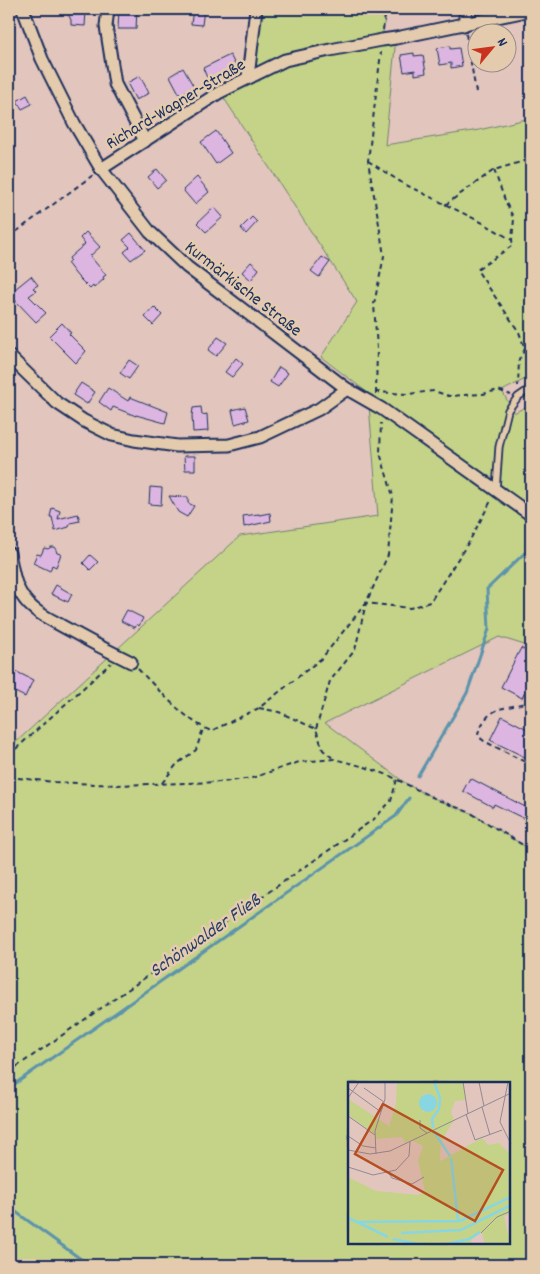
<svg xmlns="http://www.w3.org/2000/svg" width="540" height="1274" font-family="Dekko,sans-serif">
  <style>
    .green { fill: #c4d387; stroke: #708172; fill-rule: evenodd }
    .lines { fill: none; stroke-linecap: round; stroke-linejoin: round }
    .stream { stroke: #5c93ad; stroke-width: 3 }
    .building { fill: #dcb6e0; stroke: #1b2f5e }
    .service-casing { stroke: #1b2f5e; stroke-width: 9 }
    .minor-casing { stroke: #1b2f5e; stroke-width: 15 }
    .path { stroke: #1b2f5e; stroke-width: 2; stroke-dasharray: 5 4; stroke-linecap: butt }
    .service { stroke: #e5cbad; stroke-width: 5.5 }
    .minor { stroke: #e5cbad; stroke-width: 11 }
    .labels { text-anchor: middle; stroke-width: 5; stroke-linejoin: round; paint-order: stroke }
    .street-label { font-size: 18px; fill: #1b2f5e; stroke: #e5cbad }
    .water-label { font-size: 19px; font-style: italic; fill: #26406b; stroke: #e5cbad }
    .inset-river { fill: none; stroke: #87d6e2; stroke-width: 2.5 }
    .inset-road { fill: none; stroke: #928996; stroke-width: 1 }
    .view { fill: #b54e20; fill-opacity: 0.15; stroke: #b54e20; stroke-width: 2.5 }
    .inset-edge { fill: none; stroke: #1b2f5e; stroke-width: 2.5 }
  </style>
  <rect width="100%" height="100%" fill="#e2c5bc"/>
  <filter id="ink" filterUnits="userSpaceOnUse"><feTurbulence type="fractalNoise" baseFrequency=".02" numOctaves="2"/><feDisplacementMap in="SourceGraphic" scale="10" xChannelSelector="R" yChannelSelector="G"/><feConvolveMatrix kernelMatrix="1 2 1 2 8 2 1 2 1" color-interpolation-filters="sRGB"/></filter>
  <g filter="url(#ink)">
    <path class="green" d="M261,9H386L382,39L396,38L385,145L479,130L531,118V376L502,391L514,413L531,404V647L499,637L325,723L408,785L438,800L471,813L531,850V1265H9V740L14,744L240,536L378,516L368,393L321,357L357,302L220,92L248,77ZM349,1083H509V1243H349Z"/>
    <g class="lines">
      <g class="stream">
        <polyline points="418,776 467,693 489,629 487,589 531,547"/>
        <polyline points="9,1088 396,816 409,798"/>
        <polyline points="9,1207 89,1265"/>
      </g>
    </g>
    <g class="building">
      <polygon points="119,9 137,9 136,29 118,29"/>
      <polygon points="193,9 204,9 202,25 191,24"/>
      <polygon points="71,10 86,11 85,26 71,25 71,20 68,14"/>
      <polygon points="450,46 450,49 459,48 462,66 451,68 451,63 440,65 437,48"/>
      <polygon points="414,53 414,56 423,55 426,73 415,75 415,70 404,72 401,55"/>
      <polygon points="230,55 236,66 208,80 203,68"/>
      <polygon points="183,68 194,87 180,95 170,76"/>
      <polygon points="140,76 149,93 136,100 127,83"/>
      <polygon points="27,95 32,104 22,109 17,101"/>
      <polygon points="216,131 231,153 216,164 201,142"/>
      <polygon points="157,169 166,180 157,188 148,177"/>
      <polygon points="197,177 209,192 195,204 183,190"/>
      <polygon points="214,207 223,217 206,232 197,223"/>
      <polygon points="252,217 257,222 246,234 241,228"/>
      <polygon points="86,232 100,247 90,256 106,275 103,277 104,279 94,288 93,286 90,289 77,276 67,263 70,260 69,258 85,244 80,238"/>
      <polygon points="131,233 145,250 131,260 124,252 130,247 123,240"/>
      <polygon points="322,257 330,262 319,277 311,271"/>
      <polygon points="251,262 259,269 251,280 242,272"/>
      <polygon points="31,276 38,285 33,288 36,291 29,296 46,313 36,322 14,299 9,303 9,281 15,289"/>
      <polygon points="154,307 162,315 153,325 145,317"/>
      <polygon points="62,323 71,333 69,334 86,351 76,363 49,336"/>
      <polygon points="218,337 227,343 216,356 208,350"/>
      <polygon points="236,358 243,364 232,377 225,372"/>
      <polygon points="129,360 138,366 129,379 120,373"/>
      <polygon points="279,367 288,373 278,387 270,382"/>
      <polygon points="81,383 95,392 87,404 73,395"/>
      <polygon points="108,388 128,401 130,397 168,412 165,423 136,415 136,416 113,407 111,411 99,402"/>
      <polygon points="201,407 202,415 207,414 208,431 193,432 192,416 193,408"/>
      <polygon points="245,407 249,420 235,424 232,410"/>
      <polygon points="184,456 195,456 195,470 185,470"/>
      <polygon points="150,487 162,488 161,505 149,504"/>
      <polygon points="169,496 188,497 188,503 194,506 187,517 178,512"/>
      <polygon points="52,508 60,511 58,519 78,514 80,521 70,523 69,527 55,531 52,517 50,517"/>
      <polygon points="270,513 271,521 244,527 243,516 259,514 259,515"/>
      <polygon points="51,547 54,547 56,550 57,553 61,554 56,567 52,565 50,571 33,563 37,554 41,555 44,548 48,549"/>
      <polygon points="90,555 98,562 90,570 83,563"/>
      <polygon points="56,585 72,594 68,602 51,594"/>
      <polygon points="127,610 143,618 139,626 137,624 135,628 121,621"/>
      <polygon points="521,648 531,654 531,680 522,698 501,687"/>
      <polygon points="9,668 33,680 25,697 9,689"/>
      <polygon points="502,716 531,731 531,760 490,740"/>
      <polygon points="470,778 531,810 531,822 494,804 493,807 463,791"/>
    </g>
    <g class="lines">
      <defs>
        <polyline id="service" points="496,490 499,447 508,410 518,397 531,388"/>
        <g id="minor">
          <polyline points="23,9 42,59 74,123 101,169 150,232 187,267 347,389 382,409 531,515"/>
          <polyline points="108,9 106,26 115,84 145,141"/>
          <polyline points="464,25 466,9"/>
          <polyline points="248,77 256,9"/>
          <polyline points="101,169 220,92 285,60 330,50 382,40 396,38 531,10"/>
          <polyline points="9,356 57,403 84,421 112,435 134,440 177,446 229,445 260,437 319,409 347,389"/>
          <path d="M9,553C12,567 14,585 23,597C32,611 48,618 62,626C85,639 108,651 131,662"/>
        </g>
      </defs>
      <use href="#service" class="service-casing"/>
      <use href="#minor" class="minor-casing"/>
      <g class="path">
        <polyline points="383,30 386,9"/>
        <polyline points="466,34 476,92"/>
        <polyline points="368,161 404,184 483,223 512,240"/>
        <polyline points="494,170 506,203 514,219 512,240 513,245 477,270 519,332 525,349 519,360 518,386"/>
        <polyline points="445,205 494,170 531,159"/>
        <polyline points="9,237 93,175"/>
        <polyline points="375,392 408,394 434,391 449,396 483,394 498,390 511,395"/>
        <polyline points="376,394 377,349 374,304 384,256 378,218 368,161 381,52"/>
        <path d="M138,669C157,688 187,722 211,731L259,708L322,658L366,603L388,555L393,496L380,453L381,423"/>
        <path d="M531,700C506,712 491,701 478,733L479,737L484,741L531,765"/>
        <polyline points="259,708 279,712 316,729 323,750 334,759"/>
        <polyline points="316,729 330,681 355,650 366,603 410,608 430,602 470,540 492,499"/>
        <polyline points="9,755 111,663"/>
        <polyline points="9,777 54,782 117,785 223,782 252,778 299,762 334,759 365,767 388,775 438,800 471,813 531,850"/>
        <polyline points="162,783 177,764 196,750 203,729"/>
        <polyline points="9,1072 374,819 391,801 397,779"/>
      </g>
      <use href="#service" class="service"/>
      <use href="#minor" class="minor"/>
    </g>
  </g>
  <g class="labels">
    <g class="street-label">
      <text transform="translate(175 103) rotate(-31)" y="6">Richard-Wagner-Straße</text>
      <text transform="translate(244 288) rotate(38)" y="6">Kurmärkische Straße</text>
    </g>
    <g class="water-label">
      <text transform="translate(204 934) rotate(-35)" y="7">Schönwalder Fließ</text>
    </g>
  </g>
  <g transform="translate(348 1082)">
    <rect width="162" height="162" fill="#e2c5bc"/>
    <path d="M49,0H115L118,18L107,19L103,30L106,38L93,59L92,79L134,56L140,63L151,61L162,72V132L156,134L162,162H137L134,150L123,158L124,162H0V95L28,109L70,113L77,110L70,78L75,64L63,58L57,61L54,55L27,57V52L0,33V17L41,44L48,22ZM77,11L86,15L87,23L75,30L73,21Z" fill="#c4d387" fill-rule="evenodd"/>
    <path d="M71 21a9 9 0 1 1 18 0a9 9 0 1 1-18 0Z" fill="#87d6e2"/>
    <path class="inset-river" d="M85,46L84,37L91,27L92,16L86,0M86,50L102,74M103,76L110,139M0,136L9,140L112,139L163,115M9,140L40,155M53,151L113,148L163,123M45,157L70,162M99,162L121,157L132,150"/>
    <path class="inset-road" d="M115,0L120,32M131,0L136,24M160,0L152,40L163,62M0,6L33,30M16,6L36,20M0,16L11,0M134,25L142,53M118,32L127,58L154,48M0,34L27,53M72,38V46L79,51M0,54L15,64L28,66M0,68L22,72L42,69L163,11M28,72L27,49L37,17V0M0,85L25,93L48,88L61,74L62,60M40,90L44,96L64,102L76,95M133,151L149,135L163,129"/>
    <path class="view" d="M35,22L155,88L127,139L7,72Z"/>
    <rect width="162" height="162" class="inset-edge"/>
  </g>
  <rect width="540" height="1274" fill="none" stroke="#e5cbad" stroke-width="30"/>
  <rect x="15" y="15" width="510" height="1244" fill="none" stroke="#1b2f5e" stroke-width="2" filter="url(#ink)"/>
  <g transform="translate(492 48) rotate(61)"><circle r="24" fill="#e5cbad" stroke="#948d8d"/>
  <path d="M0-4L9 19L0 12L-9 19Z" fill="#c8321e"/>
  <text y="-8" font-size="14" font-weight="bold" text-anchor="middle" fill="#1b2f5e">N</text>
  </g>
</svg>
